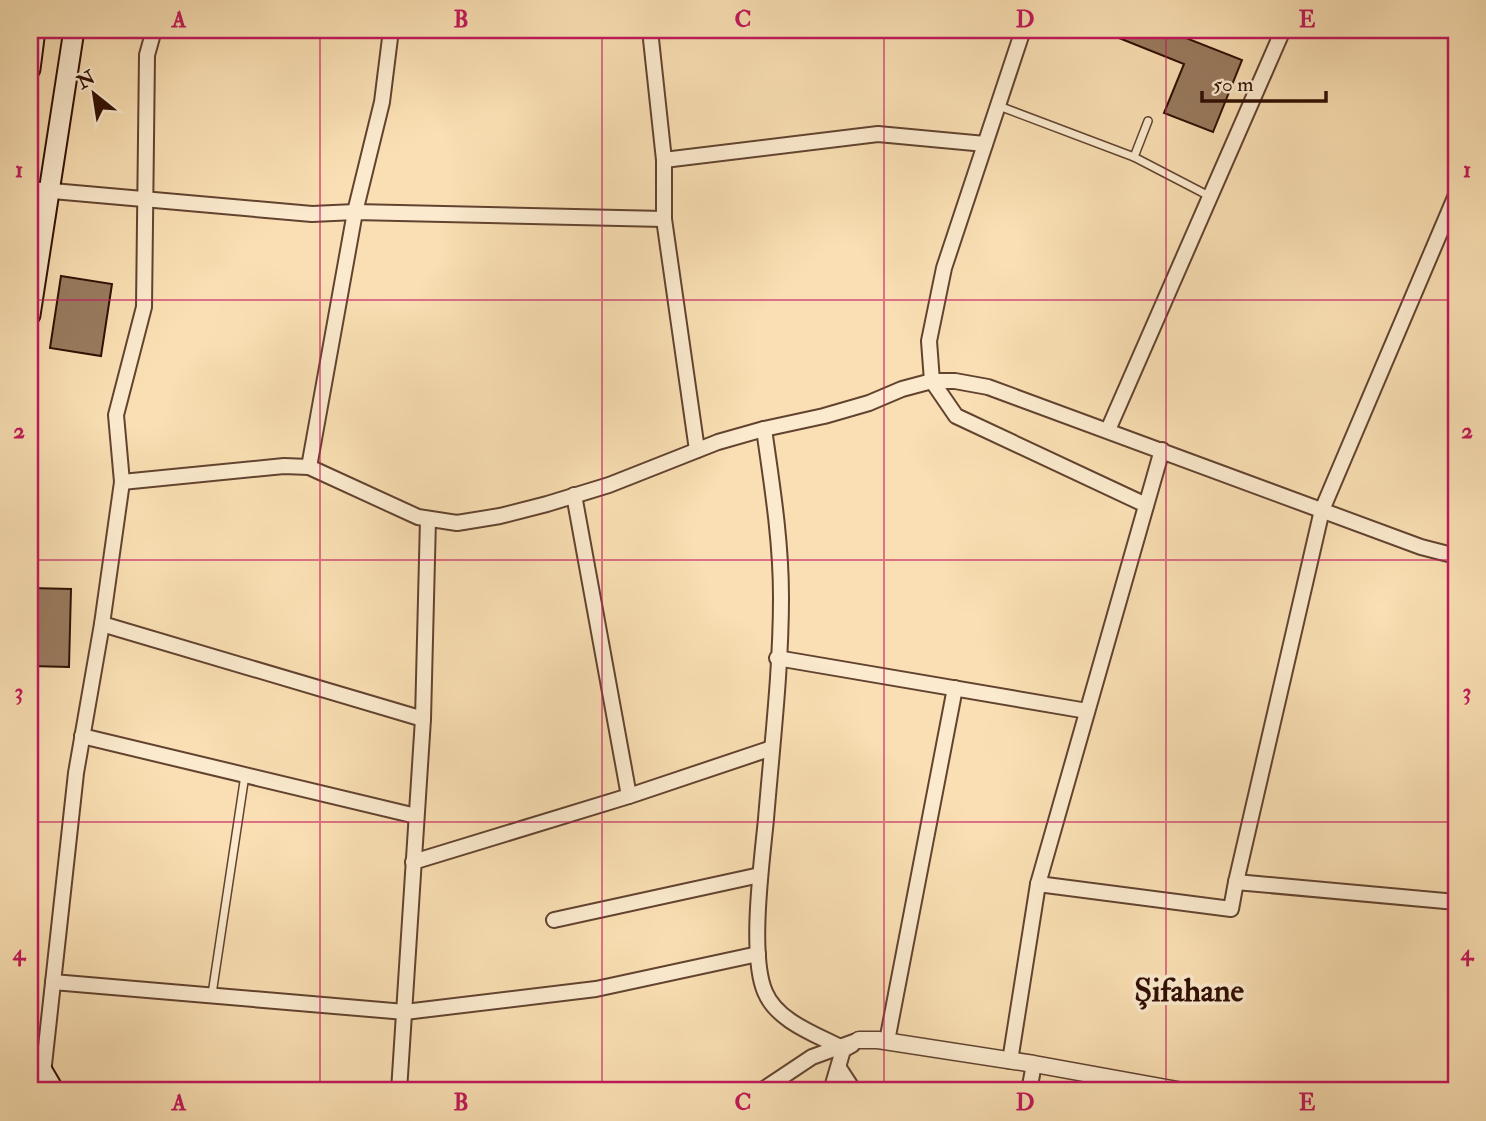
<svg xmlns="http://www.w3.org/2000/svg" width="1486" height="1121" font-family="'IM FELL Double Pica',serif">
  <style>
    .building { fill: #997b5f; stroke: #300f04; stroke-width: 2 }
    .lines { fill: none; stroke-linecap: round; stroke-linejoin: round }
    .service-casing { stroke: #624330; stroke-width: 10 }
    .minor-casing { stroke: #624330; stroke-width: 18 }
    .tertiary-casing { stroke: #624330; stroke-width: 19 }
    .secondary-casing { stroke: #300f04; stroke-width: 23 }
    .service { stroke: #fbeace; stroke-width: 7 }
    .minor { stroke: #fbeace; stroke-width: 14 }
    .tertiary { stroke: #fbeace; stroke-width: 16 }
    .secondary { stroke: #fbeace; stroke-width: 19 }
    .grid { fill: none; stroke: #c2185b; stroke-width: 2; stroke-opacity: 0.55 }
    .labels { text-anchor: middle; stroke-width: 7; stroke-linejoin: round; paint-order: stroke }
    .district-label { font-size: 32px; font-weight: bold; fill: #300f04; stroke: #fbeace }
    .neatline { fill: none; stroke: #c2185b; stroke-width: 2.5 }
    .grid-label { font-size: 23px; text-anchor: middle; font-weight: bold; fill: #c2185b }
  </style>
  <rect width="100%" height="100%" fill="#f9dfb3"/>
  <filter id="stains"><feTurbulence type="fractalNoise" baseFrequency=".00286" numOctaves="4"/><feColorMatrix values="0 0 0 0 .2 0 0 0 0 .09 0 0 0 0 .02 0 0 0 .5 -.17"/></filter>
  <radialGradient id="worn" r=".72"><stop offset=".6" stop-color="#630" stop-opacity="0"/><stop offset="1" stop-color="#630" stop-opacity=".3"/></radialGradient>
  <g class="building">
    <polygon points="1099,30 1174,30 1173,33 1242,60 1213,132 1164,113 1184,64"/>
    <polygon points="61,276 112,284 101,356 50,348"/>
    <polygon points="30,588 71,589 69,667 30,666"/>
  </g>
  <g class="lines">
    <defs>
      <g id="service">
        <polyline points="999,106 1134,157 1211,197"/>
        <polyline points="1134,157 1148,121"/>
        <polyline points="212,994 245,775"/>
      </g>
      <g id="minor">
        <polyline points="650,30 664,160 664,219 697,450"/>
        <polyline points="1023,30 944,268 929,341 932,381 956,416 1146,505"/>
        <polyline points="664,160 878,134 985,144"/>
        <polyline points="30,189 312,214 355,212 664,219"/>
        <path d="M764,429C772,485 781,540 781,597C781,671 772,745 766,819C762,861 749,955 765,992C777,1021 815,1034 840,1047"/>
        <polyline points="1108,430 1283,30"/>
        <polyline points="309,467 355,212 382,102 391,30"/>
        <polyline points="122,482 284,466 309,467 418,517 457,523 500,516 547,504 609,485 718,442 764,429 824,416 869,403 902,389 932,381 955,381 988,387 1421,547 1456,556"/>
        <polyline points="574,495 629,796"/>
        <polyline points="102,624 423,719"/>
        <polyline points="777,658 1087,711"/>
        <polyline points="82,736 416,816"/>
        <polyline points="413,862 629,796 772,748"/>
        <polyline points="1236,882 1456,902"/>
        <polyline points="1038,884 1231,909 1236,882 1322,510 1456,195"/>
        <polyline points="554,920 760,875"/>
        <polyline points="53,982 405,1012 596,989 758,954"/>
        <polyline points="887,1041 955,688"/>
        <polyline points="1010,1061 1038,884 1162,450"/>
        <polyline points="839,1068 854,1091"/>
        <polyline points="43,1074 76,773 102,624 122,482 116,415 144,307 147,55 154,30"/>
        <polyline points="399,1091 423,719 428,519"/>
        <polyline points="761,1091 812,1057 859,1040"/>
        <polyline points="831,1091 843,1050 852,1045"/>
        <polyline points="1029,1091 1034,1064"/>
      </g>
      <polyline id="tertiary" points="859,1040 878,1040 1034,1064 1183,1091"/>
      <g id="secondary">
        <polyline points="30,69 35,30"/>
        <polyline points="30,315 74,30"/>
        <polyline points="30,1050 54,1091"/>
      </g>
    </defs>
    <use href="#service" class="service-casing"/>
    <use href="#minor" class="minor-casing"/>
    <use href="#tertiary" class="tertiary-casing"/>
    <use href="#secondary" class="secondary-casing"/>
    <use href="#service" class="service"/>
    <use href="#minor" class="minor"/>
    <use href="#tertiary" class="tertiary"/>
    <use href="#secondary" class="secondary"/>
  </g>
  <path class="grid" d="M320,30V1091M602,30V1091M884,30V1091M1166,30V1091M30,300H1456M30,560H1456M30,822H1456"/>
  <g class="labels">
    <g class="district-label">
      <text x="1189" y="1001">Şifahane</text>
    </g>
  </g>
  <rect width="1486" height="1121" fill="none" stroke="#f9dfb3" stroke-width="77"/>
  <g transform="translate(94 94) rotate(330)" stroke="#fbeace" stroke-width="5" paint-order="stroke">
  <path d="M0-5L12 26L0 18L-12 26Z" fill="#300f04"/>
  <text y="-10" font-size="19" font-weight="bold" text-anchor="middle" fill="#300f04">N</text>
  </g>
  <path d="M1202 91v10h124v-10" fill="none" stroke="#300f04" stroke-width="3.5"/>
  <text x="1213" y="91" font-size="21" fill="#300f04" stroke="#fbeace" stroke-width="5" paint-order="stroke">50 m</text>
  <rect x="38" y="38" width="1410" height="1044" class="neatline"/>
  <g class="grid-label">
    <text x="179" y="27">A</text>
    <text x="461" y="27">B</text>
    <text x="743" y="27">C</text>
    <text x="1025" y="27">D</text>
    <text x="1307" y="27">E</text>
    <text x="19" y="177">1</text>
    <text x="1467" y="177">1</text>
    <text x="19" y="438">2</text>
    <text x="1467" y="438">2</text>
    <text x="19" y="699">3</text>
    <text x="1467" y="699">3</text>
    <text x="19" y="960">4</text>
    <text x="1467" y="960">4</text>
    <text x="179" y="1110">A</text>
    <text x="461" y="1110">B</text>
    <text x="743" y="1110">C</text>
    <text x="1025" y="1110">D</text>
    <text x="1307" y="1110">E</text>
  </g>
  <rect width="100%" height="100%" filter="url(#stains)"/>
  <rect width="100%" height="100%" fill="url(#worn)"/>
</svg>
